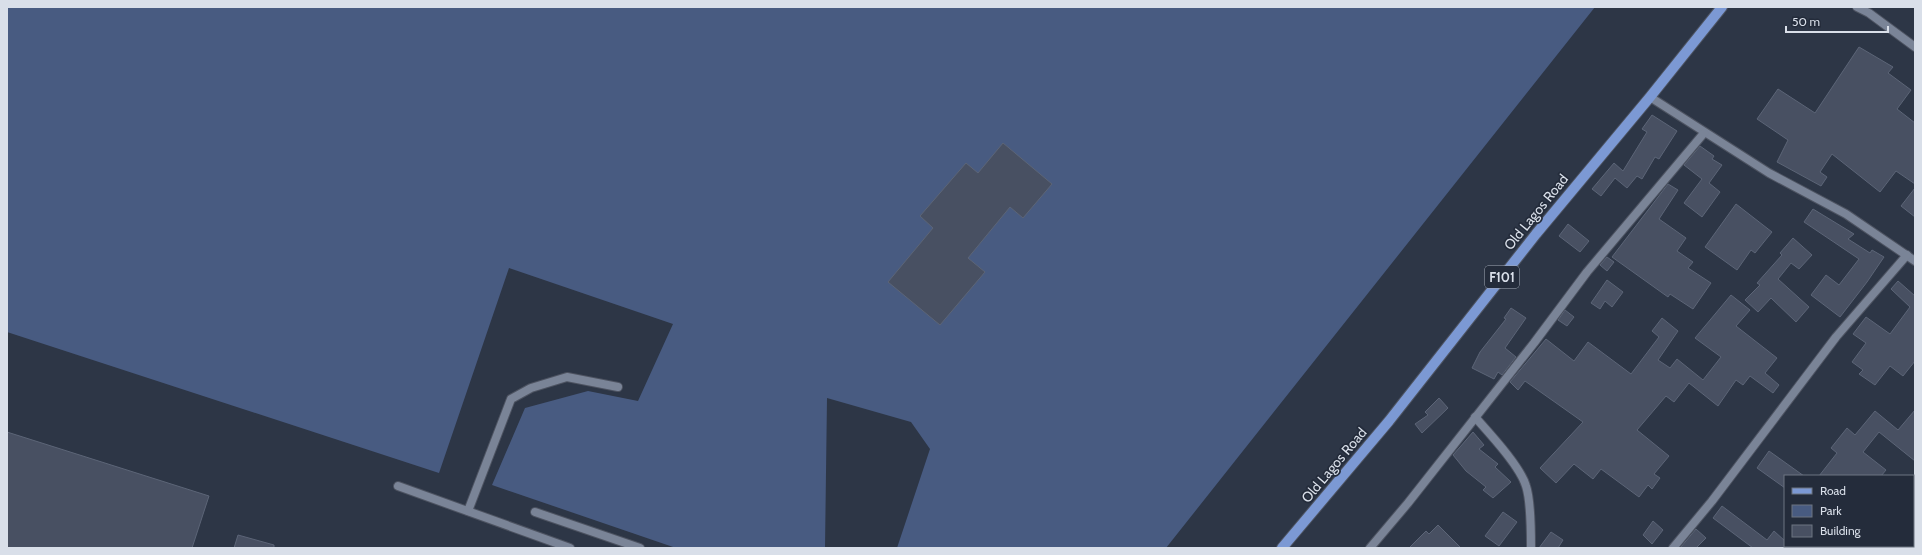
<svg xmlns="http://www.w3.org/2000/svg" width="1922" height="555" font-family="Cabin,sans-serif">
<style>
.green{fill:#485b81}
.building{fill:#485062;stroke:#5c6577}
.lines{fill:none;stroke-linecap:round;stroke-linejoin:round}
.lane-casing{stroke:#4d5361;stroke-width:10}
.street-casing{stroke:#4d5361;stroke-width:10}
.primary-casing{stroke:#4d5361;stroke-width:12}
.lane{stroke:#7a8497;stroke-width:8}
.street{stroke:#7a8497;stroke-width:8}
.primary{stroke:#7c99d4;stroke-width:10}
.labels{text-anchor:middle;stroke-width:3.5;stroke-linejoin:round;paint-order:stroke}
.shield{fill:#242c3b;stroke:#a3a9b5;stroke-width:1}
.shield-label{font-size:13px;font-weight:bold;fill:#d9dfe9}
.street-label{font-size:14px;fill:#d9dfe9;stroke:#242c3b}
</style>
<rect width="100%" height="100%" fill="#2d3646"/>
<!-- green -->
<path class="green" d="M7 7H1595L1166 548H897L930 449 911 422 827 398 825 548H676L492 485 525 408 588 391 638 401 673 324 509 268 439 473 7 332Z"/>
<!-- building -->
<g class="building">
<path d="M1859 47 1893 67 1888 73 1911 90 1897 109 1915 123V184L1896 171 1880 192 1832 154 1820 172 1827 177 1821 186 1777 162 1788 140 1757 119 1778 89 1815 113Z"/>
<path d="M1652 115 1677 131 1659 159 1655 157 1642 179 1637 176 1627 188 1615 178 1601 196 1592 189 1614 163 1623 171 1647 132 1642 129Z"/>
<path d="M1003 143 1052 184 1023 218 1010 207 968 258 985 272 940 325 888 282 933 228 920 216 966 163 978 173Z"/>
<path d="M1700 146 1714 156 1712 159 1722 165 1709 183 1720 192 1702 217 1684 203 1702 179 1684 165Z"/>
<path d="M1668 184 1678 190 1659 219 1686 238 1677 251 1693 262 1688 268 1711 283 1693 309 1670 294 1668 297 1612 257Z"/>
<path d="M1915 188V217L1901 206Z"/>
<path d="M1736 204 1772 232 1755 253 1751 250 1737 270 1705 247Z"/>
<path d="M1813 209 1854 234 1848 239 1870 253 1872 250 1884 257 1867 282 1840 317 1811 295 1826 275 1839 285 1859 259 1804 222Z"/>
<path d="M1568 224 1589 241 1580 252 1559 236Z"/>
<path d="M1793 238 1812 255 1799 269 1791 263 1778 279 1809 307 1796 322 1771 298 1758 312 1745 300 1760 285 1757 283 1782 255 1780 253Z"/>
<path d="M1607 257 1614 262 1607 271 1600 265Z"/>
<path d="M1607 280 1623 292 1612 307 1605 301 1600 309 1591 303Z"/>
<path d="M1898 281 1915 296V361L1903 376 1890 366 1875 385 1859 374 1863 370 1852 362 1866 343 1853 334 1866 317 1890 334 1910 307 1891 289Z"/>
<path d="M1731 295 1750 310 1736 326 1777 358 1765 373 1779 385 1773 393 1750 376 1743 385 1736 380 1718 406 1689 383 1674 402 1666 396 1637 430 1669 456 1654 474 1660 478 1652 489 1648 485 1639 497 1601 469 1593 479 1574 464 1556 483 1540 468 1583 422 1525 381 1518 390 1510 382 1546 339 1574 361 1588 342 1631 374 1659 337 1652 331 1662 318 1678 331 1658 360 1670 368 1677 359 1703 380 1721 357 1695 338Z"/>
<path d="M1511 308 1526 318 1505 348 1516 357 1502 375 1498 372 1494 379 1472 368 1480 352 1506 319 1504 318Z"/>
<path d="M1565 310 1574 317 1567 326 1558 320Z"/>
<path d="M1439 398 1448 408 1422 433 1415 424 1428 415 1425 412Z"/>
<path d="M1915 410V461L1879 432 1863 452 1886 470 1881 476H1819L1837 453 1831 448 1847 428 1855 435 1875 411 1898 430Z"/>
<path d="M7 432 209 496 192 548H7Z"/>
<path d="M1473 432 1484 445 1479 449 1498 464 1495 467 1511 482 1493 498 1483 490 1486 487 1466 471 1453 455Z"/>
<path d="M1769 451 1804 476H1785V488L1757 468Z"/>
<path d="M1722 506 1767 540 1774 531 1785 541V546H1791L1794 548H1753L1713 518Z"/>
<path d="M1503 512 1517 522 1499 546 1485 536Z"/>
<path d="M1653 521 1663 530 1652 544 1643 535Z"/>
<path d="M1438 525 1461 548H1409L1426 531 1429 534Z"/>
<path d="M1696 529 1706 538 1696 548H1680Z"/>
<path d="M1551 532 1563 540 1558 548H1539Z"/>
<path d="M238 535 274 545V548H234Z"/>
</g>
<g class="lines">
<defs>
<g id="lane">
<path d="M398 486 570 548"/>
<path d="M468 511 511 399 531 388 567 377 618 387"/>
<path d="M535 512 640 548"/>
</g>
<g id="street">
<path d="M1857 7 1869 13 1915 47"/>
<path d="M1650 97 1769 173 1846 214 1915 261"/>
<path d="M1475 417C1490 434 1520 466 1526 486 1531 501 1531 533 1531 548"/>
<path d="M1370 548 1408 503 1534 343 1587 272 1704 133"/>
<path d="M1673 548 1712 501 1836 337 1907 255"/>
</g>
<path id="primary" d="M1282 548 1389 421 1536 234 1650 97 1722 7"/>
</defs>
<!-- lane casing -->
<use href="#lane" class="lane-casing"/>
<!-- street casing -->
<use href="#street" class="street-casing"/>
<!-- primary casing -->
<use href="#primary" class="primary-casing"/>
<!-- lane -->
<use href="#lane" class="lane"/>
<!-- street -->
<use href="#street" class="street"/>
<!-- primary -->
<use href="#primary" class="primary"/>
</g>
<g class="labels">
<!-- shield labels -->
<rect class="shield" x="1485" y="266" width="34" height="22" rx="3"/>
<g class="shield-label">
<text x="1502" y="282">F101</text>
</g>
<!-- street labels -->
<g class="street-label">
<text transform="translate(1536 212) rotate(-51)" y="5">Old Lagos Road</text>
<text transform="translate(1334 465) rotate(-50)" y="5">Old Lagos Road</text>
</g>
</g>
<!-- border -->
<rect width="1922" height="555" fill="none" stroke="#d9dfe9" stroke-width="16"/>
<!-- legend -->
<rect x="1784" y="475" width="130" height="72" fill="#242c3b" stroke="#6c7481"/>
<rect x="1792" y="488" width="20" height="6" fill="#7c99d4" stroke="#6c7481"/>
<text x="1820" y="495" font-size="12" fill="#d9dfe9">Road</text>
<rect x="1792" y="505" width="20" height="12" fill="#485b81" stroke="#6c7481"/>
<text x="1820" y="515" font-size="12" fill="#d9dfe9">Park</text>
<rect x="1792" y="525" width="20" height="12" fill="#485062" stroke="#6c7481"/>
<text x="1820" y="535" font-size="12" fill="#d9dfe9">Building</text>
<!-- scale -->
<path d="M1786 26v6h102v-6" fill="none" stroke="#d9dfe9" stroke-width="2"/>
<text x="1792" y="26" font-size="12" fill="#d9dfe9" stroke="#242c3b" stroke-width="3" paint-order="stroke">50 m</text>
</svg>
